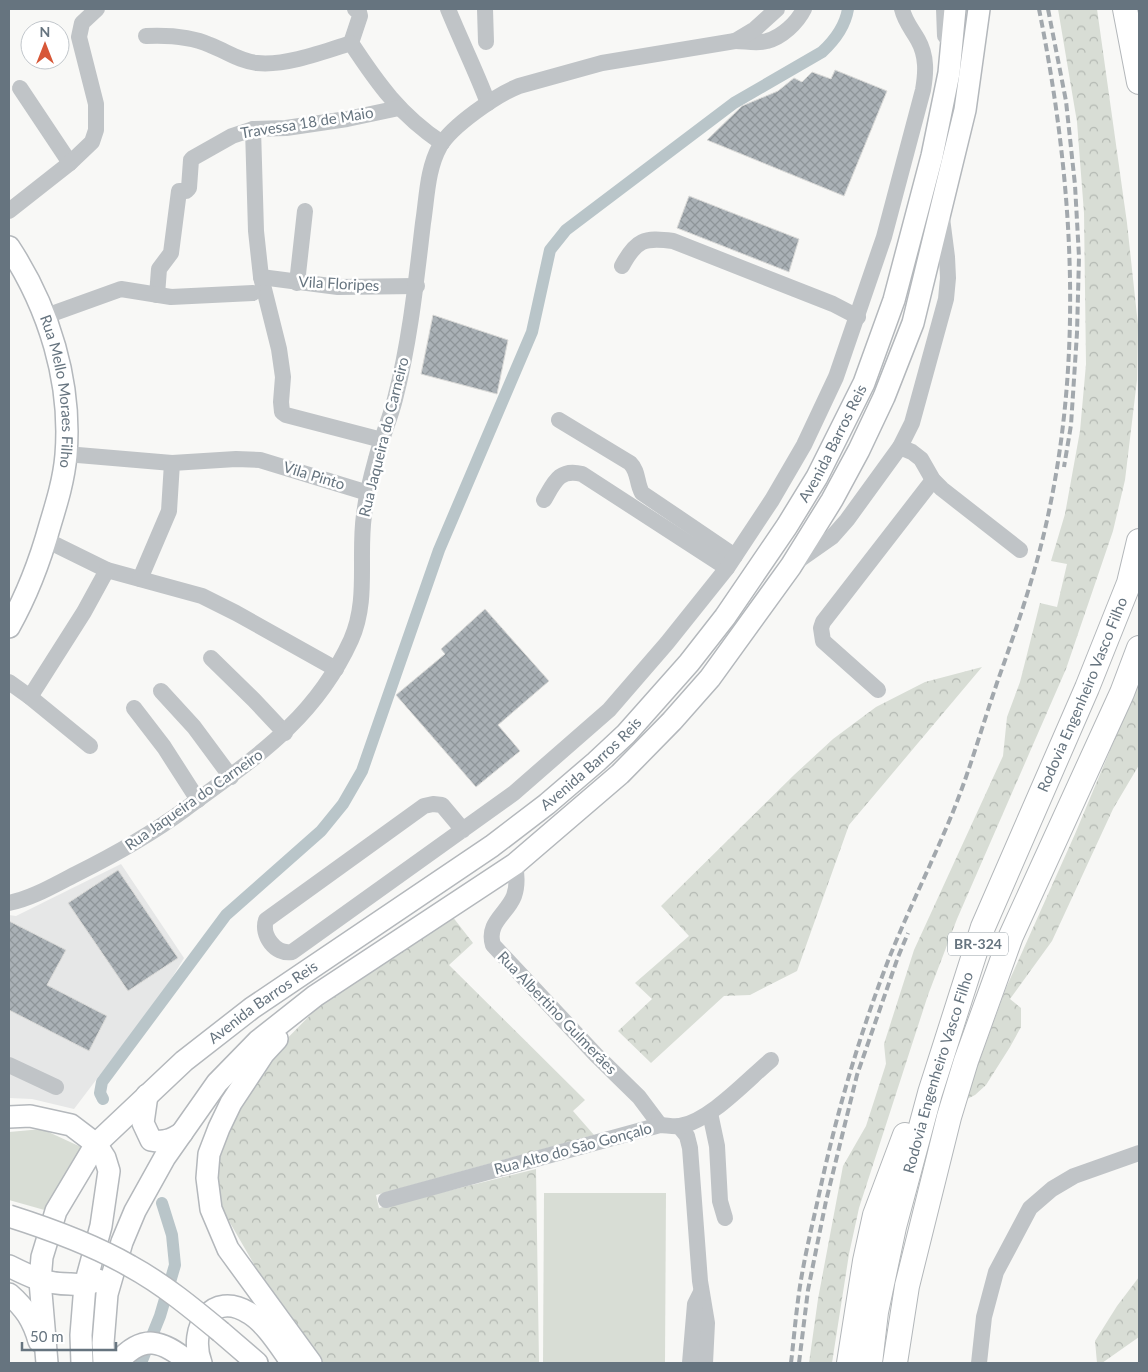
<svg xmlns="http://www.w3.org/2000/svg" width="1148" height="1372" font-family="Lato,sans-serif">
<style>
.built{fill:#e6e7e7}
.green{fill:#d8ddd5}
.forest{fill:url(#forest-crowns)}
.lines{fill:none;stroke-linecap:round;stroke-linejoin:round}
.canal{stroke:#b9c5c9;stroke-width:12}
.building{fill:url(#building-cross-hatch);stroke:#dadad8}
.major-casing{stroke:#b4b8bc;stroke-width:24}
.highway-casing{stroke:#b3b7ba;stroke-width:26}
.minor{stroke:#c0c4c7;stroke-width:16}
.major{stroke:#fff;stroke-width:21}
.highway{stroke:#fff;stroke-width:24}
.rail{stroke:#a2a8ad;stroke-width:4;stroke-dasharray:8 4;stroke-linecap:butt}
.major-bridge-casing{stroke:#b4b8bc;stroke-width:24;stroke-linecap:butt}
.major-bridge{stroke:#fff;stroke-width:21}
.labels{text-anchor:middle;stroke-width:5;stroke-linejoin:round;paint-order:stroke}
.shield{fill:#fff;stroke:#949ea5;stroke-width:1}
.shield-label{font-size:14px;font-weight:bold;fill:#66747f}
.street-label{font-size:15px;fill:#66747f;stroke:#fff}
</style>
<defs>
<pattern id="forest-crowns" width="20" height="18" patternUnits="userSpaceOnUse" patternTransform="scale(1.25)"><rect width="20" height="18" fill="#d8ddd5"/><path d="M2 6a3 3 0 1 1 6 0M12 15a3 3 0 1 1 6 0" fill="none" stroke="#b3b8b2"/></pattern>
<pattern id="building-cross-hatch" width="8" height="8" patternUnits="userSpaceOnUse" patternTransform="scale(1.25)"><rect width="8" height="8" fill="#aab1b6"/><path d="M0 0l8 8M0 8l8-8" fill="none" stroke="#8e9599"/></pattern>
</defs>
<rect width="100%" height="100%" fill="#f8f8f6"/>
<!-- built -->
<path class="built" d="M121 864 184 958 165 989 74 1109 32 1099 9 1098V915L16 916Z"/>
<!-- green -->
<g class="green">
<path d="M42 1129 81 1147 48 1211 9 1200V1132Z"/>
<path d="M544 1193H666L665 1363H543Z"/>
</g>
<!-- forest -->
<g class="forest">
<path d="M1058 9H1097L1127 223 1138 325 1137 380 1125 480 1113 531 1066 669 957 919 928 995 859 1208 849 1254 832 1363H809L818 1299 843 1166 866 1126 886 1064 884 1044 914 950 1003 756 1007 717 1020 682 1040 603 1057 607 1067 564 1051 561 1065 514 1080 431 1086 364 1084 213 1077 122Z"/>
<path d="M982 667 849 825 797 971 750 995 724 996 651 1063 618 1031 652 999 635 983 689 936 661 906 794 775 833 739 876 707 925 682Z"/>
<path d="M1139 681V765L1113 809 1052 941 1010 999 1021 1008V1027L1010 1047 986 1085 975 1095 965 1100 1006 988 1075 834Z"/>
<path d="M452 916 473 943 449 965 585 1100 573 1111 594 1135 376 1195 379 1208 536 1169 539 1363H319L255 1266 218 1202 216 1156 228 1127 269 1057 323 1002Z"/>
<path d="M1139 1277V1337L1102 1363H1097L1095 1341 1117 1306Z"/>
</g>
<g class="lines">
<!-- canal -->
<g class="canal">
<path d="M103 1099 100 1093 102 1082 226 915 321 831 343 804 362 771 439 550 532 332 550 250 566 230 734 103 822 52C835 40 845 27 848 9"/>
<path d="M141 1363 160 1316 175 1265 172 1235 162 1203"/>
</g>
</g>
<!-- building -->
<g class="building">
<path d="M835 70 887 91 844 196 707 140 742 106 778 91 794 78 802 82 812 72 831 79Z"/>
<path d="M689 196 799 239 789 272 677 228Z"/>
<path d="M433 315 508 340 497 394 421 374Z"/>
<path d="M485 609 549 681 498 725 520 751 476 787 396 695 445 654 441 649Z"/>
<path d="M118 870 178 958 128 991 68 903Z"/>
<path d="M9 921 66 950 47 985 107 1016 89 1051 9 1010Z"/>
</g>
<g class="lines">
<defs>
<g id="major">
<path id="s1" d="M9 247C49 308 72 382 66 455 64 479 57 502 50 525 40 561 27 595 9 627"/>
<path d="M277 1039 264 1053 231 1103 219 1128 209 1154 207 1178 211 1209 228 1249 311 1363"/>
<path d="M147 1095 143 1123 151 1140C164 1143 171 1140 182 1133"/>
<path d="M9 1117 30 1116 71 1125 96 1144 105 1158 109 1171 101 1226 85 1285 81 1335 82 1363"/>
<path d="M9 1266C31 1277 45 1284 70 1284 80 1285 89 1285 98 1280"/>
<path d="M9 1294C25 1308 33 1320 39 1341"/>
<path d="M221 1332 257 1363"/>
<path id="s2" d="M47 1363 40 1281 42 1257 56 1211 96 1144 184 1061 252 1008 492 846 547 804 596 762 626 734 689 663 725 617 787 526 817 477 864 383 894 300 932 156 949 73 955 9"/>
<path d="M104 1363 103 1343 107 1294 122 1242 135 1211 165 1157 217 1083 258 1041 315 996 515 864 620 774 672 721 710 678 791 566 832 500 859 450 884 397 913 323 965 110 979 9"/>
<path d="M117 1363C143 1333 162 1340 190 1363"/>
<path d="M201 1363C188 1328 212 1290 249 1313 266 1323 281 1348 292 1363"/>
</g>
<g id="highway">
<path d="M1125 9 1139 82"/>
<path d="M849 1363 865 1261 875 1215 905 1135"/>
<path id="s3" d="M870 1363 876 1312 894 1227 930 1093 983 927 1087 688 1129 583 1139 541"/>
<path d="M895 1363 907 1286 949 1117 966 1061 1011 936 1122 693 1139 648"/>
</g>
</defs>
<!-- major casing -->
<use href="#major" class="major-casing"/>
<!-- highway casing -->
<use href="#highway" class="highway-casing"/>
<!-- minor -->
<g class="minor">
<path d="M355 9 359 12 360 16 351 43C378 84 400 115 442 143"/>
<path d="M448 9C461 41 476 71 488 103"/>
<path d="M485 9 486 42"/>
<path d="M944 9 945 36"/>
<path d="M146 36C168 35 190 36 210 45 226 51 239 61 257 63 286 66 323 52 351 43"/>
<path d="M735 41C745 41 758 44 767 41 782 37 797 23 804 9"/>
<path d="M20 88 70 163"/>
<path d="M253 129 256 231 261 277 279 349 283 377 281 402 282 412 286 415 382 440"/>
<path d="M9 211 70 163 92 142 96 130V104L79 37 82 23 97 9"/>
<path d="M622 266C636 240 644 237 673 241L833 304 858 317"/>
<path d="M261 277 338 287 417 286"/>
<path d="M297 283 305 211"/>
<path d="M157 295 159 269 171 253 179 191H186L189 188 191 160 193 158 232 136 253 129 286 128 347 119 399 108"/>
<path d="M46 316 121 289 171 297 253 293"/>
<path d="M559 420 630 463C639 472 636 482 642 493L735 556"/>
<path d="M900 447 912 452 921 459 933 480 942 489 1020 550"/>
<path d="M66 454 172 463 236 459 260 460 368 493"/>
<path d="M544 500C554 483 559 468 582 474L727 568"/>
<path d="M46 540 107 570 202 596 236 613 336 669"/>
<path d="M795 563 832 537 847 520 900 447 912 423 946 299 948 278 947 257 942 218"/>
<path d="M140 579 169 511 172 463"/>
<path d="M211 658 254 700 285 733"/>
<path d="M9 682 30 697 90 746"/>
<path d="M878 690 823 641 821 628 823 622 933 480"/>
<path d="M161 691 194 727 231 777"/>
<path d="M30 697 84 612 107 570"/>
<path d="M134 708 164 747 198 800"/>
<path d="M463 830 442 805 433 804 424 806 266 920C261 935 275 955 292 952L514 793 609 710 667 643 727 568 772 500 804 445 836 377 884 237 923 90C926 73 927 56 918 40 912 29 905 22 902 9"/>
<path d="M515 864C517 875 518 885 514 896 507 914 486 923 493 945L596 1055 639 1097 660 1125"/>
<path d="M9 903C33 898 54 885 76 874 114 855 150 835 184 810 253 759 314 721 351 640 369 600 358 557 364 515 366 497 371 477 376 459 381 439 390 419 395 399 410 341 416 282 423 223 427 198 427 169 440 146 452 126 496 95 519 86L602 63 735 41 755 29 777 9"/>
<path d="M9 1065 56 1087"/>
<path d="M710 1113 717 1146 720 1201 725 1218"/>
<path d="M679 1126 687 1136 690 1148 700 1281 707 1323 705 1363"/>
<path d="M386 1200 660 1125C666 1125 673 1127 680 1126 710 1121 747 1080 771 1060"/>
<path d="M690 1363 695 1304 701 1292"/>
<path d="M979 1363 984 1317 996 1272 1030 1208 1052 1189 1074 1176 1139 1153"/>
</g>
<!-- major -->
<use href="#major" class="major"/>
<!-- highway -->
<use href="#highway" class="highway"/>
<!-- rail -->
<g class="rail">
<path d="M1048 9 1066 101 1075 185 1079 257 1077 333 1071 425 1064 467"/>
<path d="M791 1363C794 1338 796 1312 800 1286 805 1254 813 1222 820 1190 837 1112 859 1036 888 961 907 913 930 867 950 819 969 774 982 726 998 680 1018 624 1037 569 1049 511 1084 345 1072 174 1039 9"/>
<path d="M799 1363 808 1290 826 1201 857 1075 898 957 908 933"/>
</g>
<defs>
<path id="major-bridge" d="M9 1216C50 1229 92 1244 130 1266 163 1284 192 1308 221 1332"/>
</defs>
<!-- major-bridge casing -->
<use href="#major-bridge" class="major-bridge-casing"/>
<!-- major-bridge -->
<use href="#major-bridge" class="major-bridge"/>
</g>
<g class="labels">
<!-- shield labels -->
<rect class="shield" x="948" y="932.5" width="60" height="23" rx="4"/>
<g class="shield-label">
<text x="978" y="949">BR-324</text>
</g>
<!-- street labels -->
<g class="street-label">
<text transform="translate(307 123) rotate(-9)" y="5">Travessa 18 de Maio</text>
<text transform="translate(339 284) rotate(3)" y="5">Vila Floripes</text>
<text dy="5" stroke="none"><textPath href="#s1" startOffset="155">Rua Mello Moraes Filho</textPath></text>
<text transform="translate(384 437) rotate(-76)" y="5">Rua Jaqueira do Carneiro</text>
<text dy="5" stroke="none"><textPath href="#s2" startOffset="1262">Avenida Barros Reis</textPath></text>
<text transform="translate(314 476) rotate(17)" y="5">Vila Pinto</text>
<text dy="5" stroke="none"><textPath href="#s3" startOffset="704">Rodovia Engenheiro Vasco Filho</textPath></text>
<text dy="5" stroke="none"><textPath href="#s2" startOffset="858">Avenida Barros Reis</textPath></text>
<text transform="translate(194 800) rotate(-35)" y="5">Rua Jaqueira do Carneiro</text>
<text dy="5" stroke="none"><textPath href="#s2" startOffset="452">Avenida Barros Reis</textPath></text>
<text transform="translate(557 1013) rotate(46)" y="5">Rua Albertino Gulmerães</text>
<text dy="5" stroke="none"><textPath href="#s3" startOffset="299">Rodovia Engenheiro Vasco Filho</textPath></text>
<text transform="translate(573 1149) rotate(-15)" y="5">Rua Alto do São Gonçalo</text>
</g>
</g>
<!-- border -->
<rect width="1148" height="1372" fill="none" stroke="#66747f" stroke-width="20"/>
<!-- north arrow -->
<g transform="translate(45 45)"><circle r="24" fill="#ffffff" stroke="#c2c7cc"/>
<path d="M0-4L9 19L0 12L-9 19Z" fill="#d75737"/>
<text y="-8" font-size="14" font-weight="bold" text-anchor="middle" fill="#66747f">N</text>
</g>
<!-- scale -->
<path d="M22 1342v8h94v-8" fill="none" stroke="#66747f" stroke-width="2.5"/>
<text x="30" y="1342" font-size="15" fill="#66747f" stroke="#ffffff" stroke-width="4" paint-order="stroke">50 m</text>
</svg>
